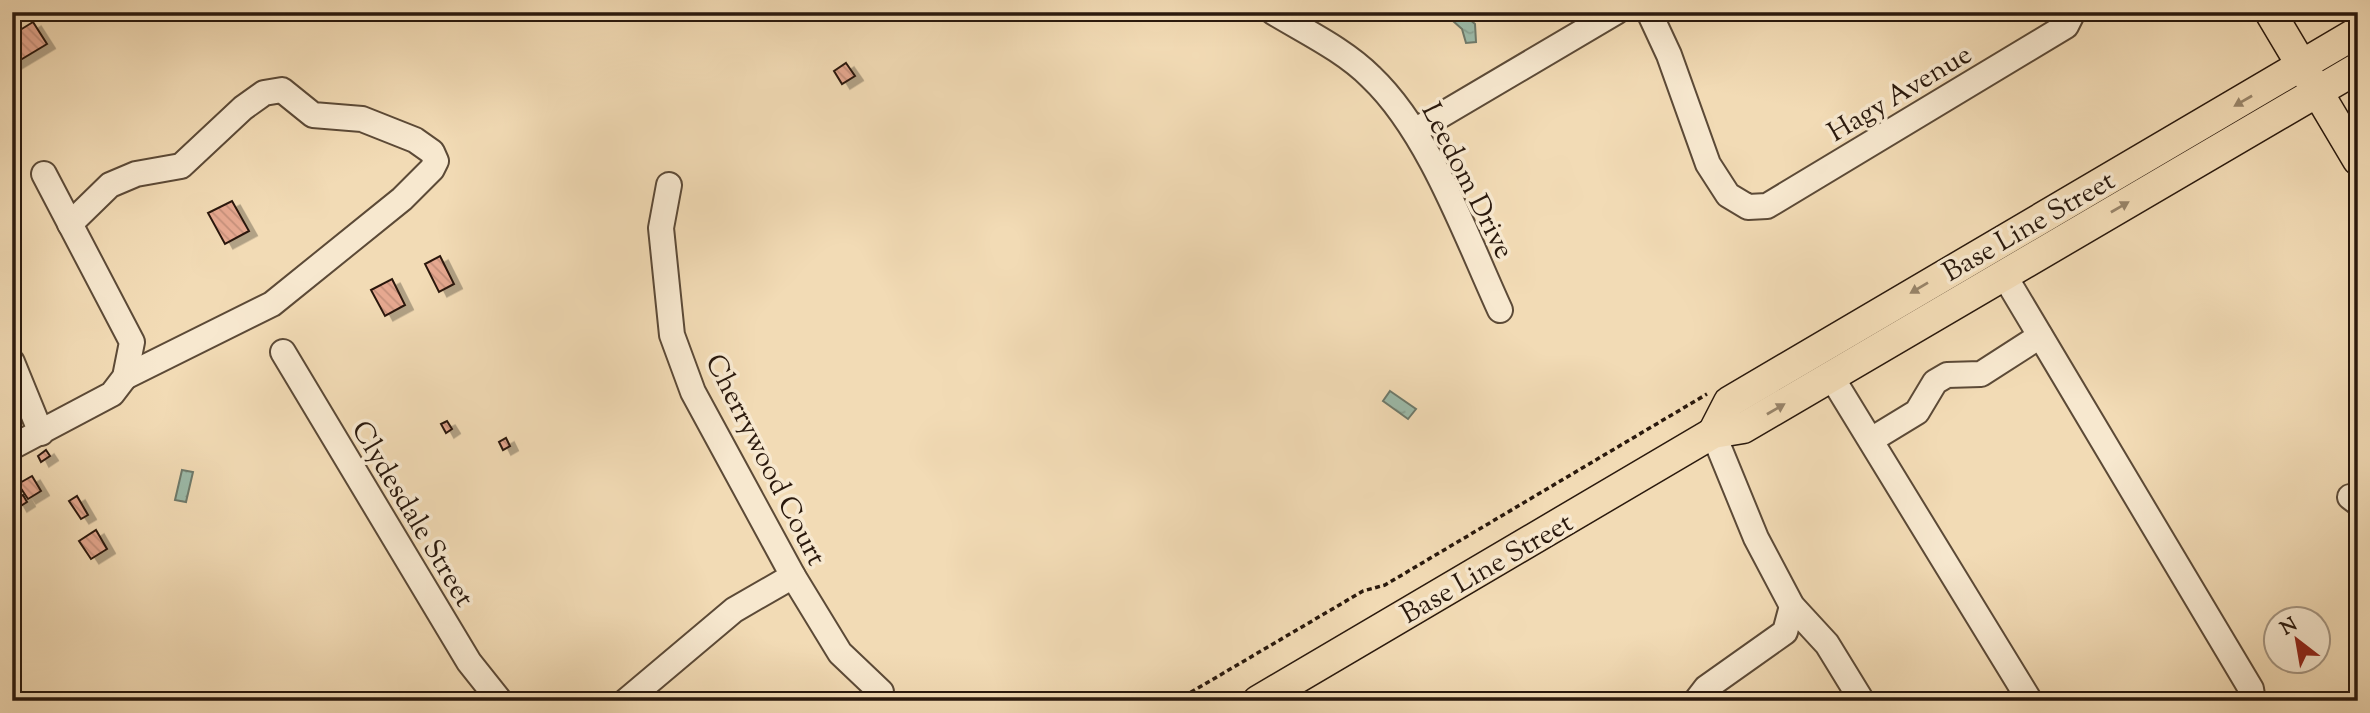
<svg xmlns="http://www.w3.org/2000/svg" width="2370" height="713" font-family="'Sorts Mill Goudy',serif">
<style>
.water{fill:url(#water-ripples);stroke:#6e7a6b;stroke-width:2}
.building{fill:url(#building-back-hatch);stroke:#2a190d;stroke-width:2;filter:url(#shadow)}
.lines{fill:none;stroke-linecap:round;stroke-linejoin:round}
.minor-casing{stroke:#5c4a37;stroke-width:28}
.major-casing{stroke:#2a190d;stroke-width:33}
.path{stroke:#2a190d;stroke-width:3.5;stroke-dasharray:5 3.5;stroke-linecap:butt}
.minor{stroke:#f7e8cf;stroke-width:24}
.major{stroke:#f2dbb5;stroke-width:30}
.oneway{fill:#988469}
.labels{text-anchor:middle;stroke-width:7;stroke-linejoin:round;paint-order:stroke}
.street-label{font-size:28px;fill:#2a190d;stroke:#f7e8cf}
</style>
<defs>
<pattern id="water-ripples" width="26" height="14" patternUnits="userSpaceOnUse" patternTransform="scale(1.75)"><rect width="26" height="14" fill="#9cbbaa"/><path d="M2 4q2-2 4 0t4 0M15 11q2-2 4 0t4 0" fill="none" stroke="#87a091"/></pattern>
<pattern id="building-back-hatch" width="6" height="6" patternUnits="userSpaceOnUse" patternTransform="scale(1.75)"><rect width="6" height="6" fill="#e6a890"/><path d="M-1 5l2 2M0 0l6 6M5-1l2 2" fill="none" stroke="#c5907b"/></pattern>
<filter id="shadow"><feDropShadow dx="8" dy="4.5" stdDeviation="0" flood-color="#0004"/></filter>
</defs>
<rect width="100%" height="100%" fill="#f2dbb5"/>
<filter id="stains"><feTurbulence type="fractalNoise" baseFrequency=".00286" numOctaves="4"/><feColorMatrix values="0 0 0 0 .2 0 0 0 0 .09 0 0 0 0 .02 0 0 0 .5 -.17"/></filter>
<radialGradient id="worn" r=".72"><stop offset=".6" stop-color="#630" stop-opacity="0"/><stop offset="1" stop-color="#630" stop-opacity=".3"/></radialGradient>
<!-- water -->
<g class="water">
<path d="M1462 13 1475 24 1476 42 1466 43 1462 29 1453 21Z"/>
<path d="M1390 391 1416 409 1408 419 1383 401Z"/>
<path d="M182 470 193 472 186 502 175 500Z"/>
</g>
<!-- building -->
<g class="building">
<path d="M33 22 47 44 12 65V35Z"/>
<path d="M846 63 855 76 842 84 834 71Z"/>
<path d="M232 201 249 231 225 244 208 213Z"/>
<path d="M440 256 454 284 439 292 425 264Z"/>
<path d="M392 279 405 305 385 316 371 290Z"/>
<path d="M447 421 452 429 446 433 441 424Z"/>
<path d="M506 438 510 446 503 450 499 442Z"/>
<path d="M46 450 50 456 41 462 38 456Z"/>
<path d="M32 476 41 491 28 499 18 484Z"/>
<path d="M23 495 27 502 19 507 15 500Z"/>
<path d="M77 496 88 515 81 519 69 501Z"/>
<path d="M96 530 107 549 91 559 79 541Z"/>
</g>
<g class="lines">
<defs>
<g id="minor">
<path d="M1273 12C1306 32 1344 50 1371 77 1429 132 1466 236 1500 310"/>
<path d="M1649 12 1669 55 1708 164 1728 195 1748 207 1767 206 2066 26 2073 12"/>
<path d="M1416 130 1616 12"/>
<path d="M669 185 661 228 672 335 693 392 793 576 840 653 881 692"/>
<path d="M70 224 110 185 136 174 181 166 243 108 264 93 282 90 313 115 362 119 415 140 432 152 436 161 432 169 402 199 272 304 125 377"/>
<path d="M2004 275 2251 689 2253 701"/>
<path d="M283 352 469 662 500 701"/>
<path d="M12 362 41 433"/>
<path d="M1831 376 2030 701"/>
<path d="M1713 433 1756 538 1792 606 1827 644 1862 701"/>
<path d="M1871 440 1917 412 1935 382 1947 375 1981 374 2040 336"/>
<path d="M12 447 112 394 125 377 132 342 44 174"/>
<path d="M2350 497 2358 503"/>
<path d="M626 701 734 610 793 576"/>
<path d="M1696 701 1706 688 1785 632 1792 606"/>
</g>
<g id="major">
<path d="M2270 12 2358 160"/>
<path d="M1713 433 1729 402 2358 32"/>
<path d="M1258 701 1713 433 1743 428 2358 68"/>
</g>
</defs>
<!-- minor casing -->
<use href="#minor" class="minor-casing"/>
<!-- major casing -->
<use href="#major" class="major-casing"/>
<!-- path -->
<path class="path" d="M1176 701 1363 591 1385 585 1707 394"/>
<!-- minor -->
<use href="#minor" class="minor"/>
<!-- major -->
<use href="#major" class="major"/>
</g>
<!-- one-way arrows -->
<defs><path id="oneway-solid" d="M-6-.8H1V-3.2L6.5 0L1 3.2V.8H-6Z" transform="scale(1.75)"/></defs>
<g class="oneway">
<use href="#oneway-solid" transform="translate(2243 101) rotate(150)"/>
<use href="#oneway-solid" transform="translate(2120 207) rotate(-30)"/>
<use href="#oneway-solid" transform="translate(1919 288) rotate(149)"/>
<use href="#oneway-solid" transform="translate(1776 409) rotate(-30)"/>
</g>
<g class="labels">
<!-- street labels -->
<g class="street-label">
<text transform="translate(1899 92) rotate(-31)" y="10">Hagy Avenue</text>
<text transform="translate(1469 180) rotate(63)" y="10">Leedom Drive</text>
<text transform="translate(2028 225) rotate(-30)" y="10">Base Line Street</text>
<text transform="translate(767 459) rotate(63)" y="10">Cherrywood Court</text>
<text transform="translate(414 513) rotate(59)" y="10">Clydesdale Street</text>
<text transform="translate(1486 567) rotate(-30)" y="10">Base Line Street</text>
</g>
</g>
<!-- margin -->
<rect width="2370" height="713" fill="none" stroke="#f2dbb5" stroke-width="42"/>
<rect x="14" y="14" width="2342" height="685" fill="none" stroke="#2a190d" stroke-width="3.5"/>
<rect x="21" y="21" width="2328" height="671" fill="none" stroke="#2a190d" stroke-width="2"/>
<!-- north arrow -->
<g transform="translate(2297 640) rotate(329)"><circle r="33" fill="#f7e8cf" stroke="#a59581" stroke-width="2"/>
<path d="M0-5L12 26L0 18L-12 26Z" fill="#8f2418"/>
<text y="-10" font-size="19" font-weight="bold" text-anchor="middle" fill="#2a190d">N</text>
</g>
<rect width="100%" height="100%" filter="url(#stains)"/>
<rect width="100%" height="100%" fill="url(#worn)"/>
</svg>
